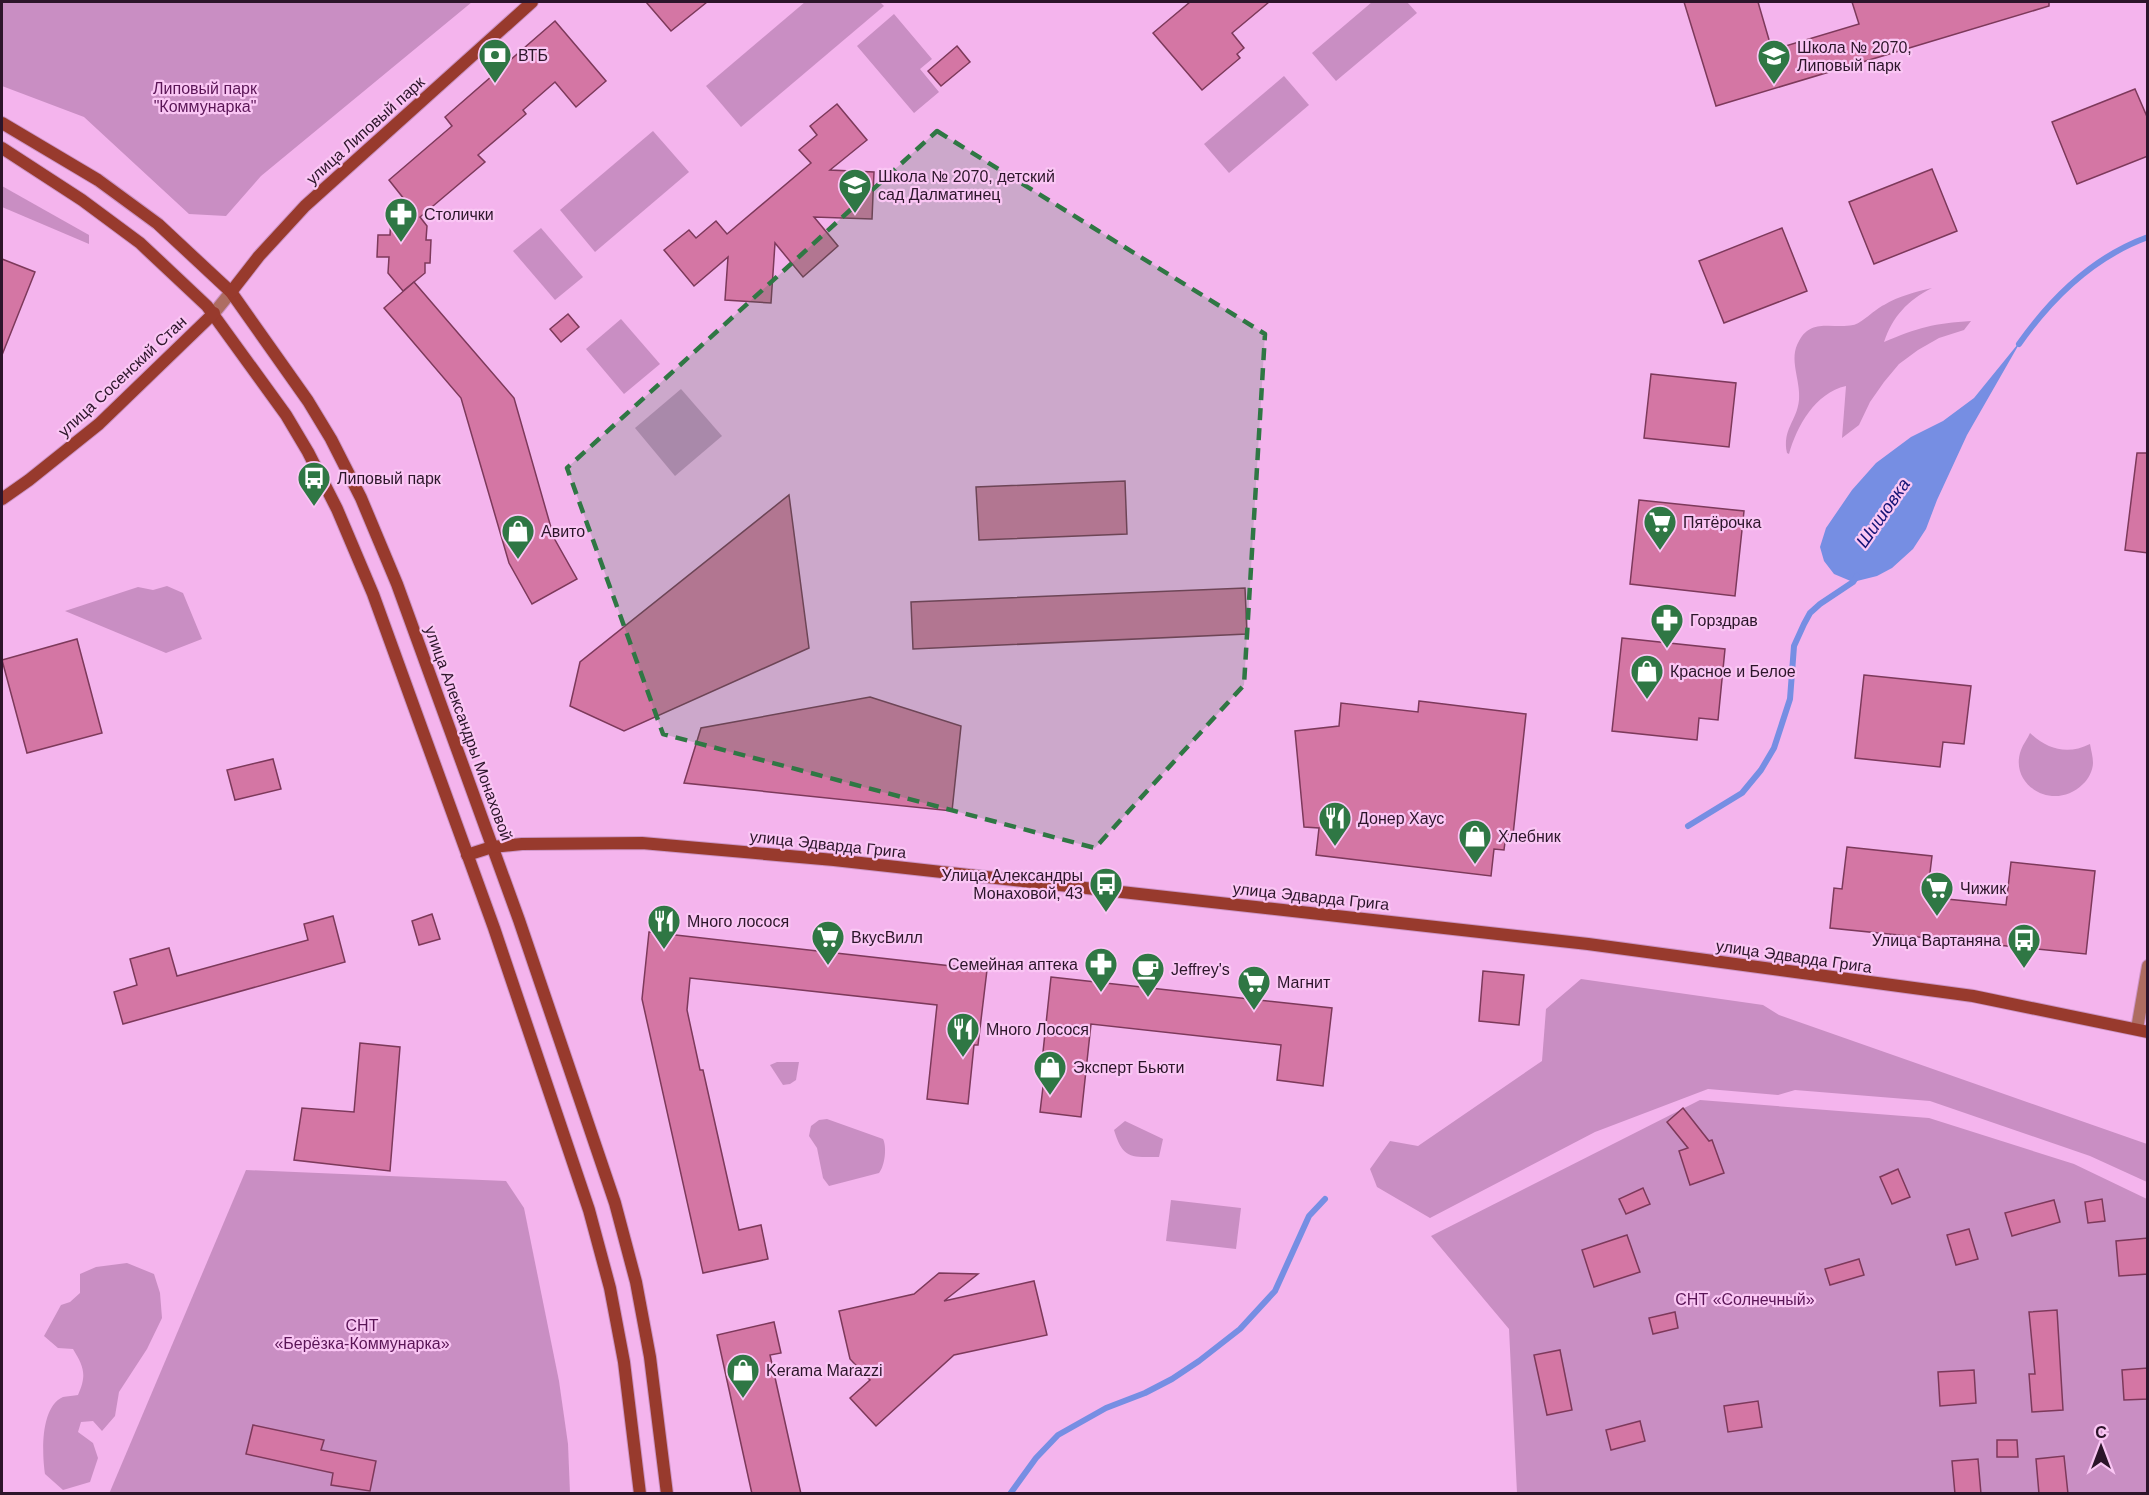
<svg xmlns="http://www.w3.org/2000/svg" width="2149" height="1495" font-family="Helvetica,sans-serif">
<style>
.green{fill:#c98ec3}
.water{fill:#768ee3}
.lines{fill:none;stroke-linecap:round;stroke-linejoin:round}
.stream{stroke:#768ee3;stroke-width:6}
.building{fill:#d476a4;stroke:#7d395b;stroke-width:1.5}
.street-casing{stroke:#cc94c6;stroke-width:14}
.secondary-casing{stroke:#cc94c6;stroke-width:14}
.street{stroke:#ae6d62;stroke-width:12}
.secondary{stroke:#983a2d;stroke-width:12}
.marked{fill:#2f7744;fill-opacity:0.2;stroke:#2f7744;stroke-width:4.5;stroke-dasharray:12 8;stroke-linejoin:round}
.labels{text-anchor:middle;stroke-width:4.5;stroke-linejoin:round;paint-order:stroke}
.poi-label{font-size:16px;fill:#2c152a;stroke:#fac6f4;text-anchor:start}
.park-label{font-size:16px;fill:#5a1556;stroke:#fac6f4}
.street-label{font-size:16px;fill:#2c152a;stroke:#fac6f4}
.water-label{font-size:18px;font-style:italic;fill:#131275;stroke:#fac6f4}
</style>
<rect width="100%" height="100%" fill="#f4b4ed"/>
<!-- green -->
<g class="green">
<path d="M2 2H472L261 176 226 216 189 214 84 117 2 86Z"/>
<path d="M805 2H880L884 6 741 127 706 86Z"/>
<path d="M1372 2H1407L1417 13 1336 81 1312 53Z"/>
<path d="M894 14 932 59 920 69 939 92 914 113 857 46Z"/>
<path d="M1284 76 1309 105 1229 173 1204 144Z"/>
<path d="M653 131 689 172 595 252 560 210Z"/>
<path d="M2 186 89 235V244L2 207Z"/>
<path d="M541 228 583 277 555 300 513 251Z"/>
<path d="M1932 288C1908 300 1892 317 1884 342 1917 328 1935 323 1971 321L1964 330 1939 338 1918 350 1899 364 1884 382 1870 402 1859 425 1842 438 1846 386C1815 393 1797 426 1789 454L1787 453C1782 429 1797 421 1799 400 1801 380 1788 359 1799 341 1811 318 1833 329 1853 325 1861 324 1875 309 1884 305 1899 296 1915 292 1932 288Z"/>
<path d="M621 319 660 364 624 394 586 349Z"/>
<path d="M681 389 722 436 675 476 635 428Z"/>
<path d="M167 586 183 593 202 639 166 653 65 611 138 587 153 590Z"/>
<path d="M2030 733C2048 750 2068 755 2090 744 2091 750 2093 757 2093 763 2093 770 2088 780 2083 784 2054 813 2008 785 2021 750 2023 744 2028 738 2030 733Z"/>
<path d="M1581 979 1763 1005 1779 1015 2147 1144V1182L2090 1156 1930 1101 1795 1090 1778 1095 1708 1089 1595 1132 1430 1218 1377 1187 1370 1169 1390 1141 1418 1146 1542 1061 1546 1009Z"/>
<path d="M777 1062H799L796 1080 790 1084 783 1085 770 1065Z"/>
<path d="M1700 1100 1929 1118 2074 1164 2147 1199V1493H1517L1509 1329 1431 1236Z"/>
<path d="M827 1119 883 1139C887 1147 885 1166 879 1173L829 1186 823 1178 817 1148 809 1136 811 1126 819 1120Z"/>
<path d="M1125 1121 1163 1139 1159 1157C1130 1157 1123 1159 1114 1130Z"/>
<path d="M246 1170 506 1181 524 1208 559 1381 568 1444 570 1493 109 1494Z"/>
<path d="M1171 1200 1241 1208 1236 1249 1166 1241Z"/>
<path d="M127 1263 154 1274 160 1293 162 1318 147 1349 119 1392 115 1416 102 1431 93 1421 81 1422 78 1432 93 1443 98 1458 90 1482 63 1490 45 1474C42 1454 40 1407 63 1397 67 1396 74 1396 78 1395 87 1375 84 1367 73 1349L58 1348 44 1336 61 1305 70 1302 80 1293V1274L96 1267Z"/>
</g>
<!-- water -->
<path class="water" d="M2022 339 1967 435 1937 500 1926 529 1913 549 1892 568 1877 576 1853 582 1834 574 1824 561 1820 547 1826 528 1852 490 1876 463 1911 437 1943 421 1974 398Z"/>
<g class="lines">
<!-- stream -->
<g class="stream">
<path d="M2019 344C2052 297 2093 257 2148 237"/>
<path d="M1688 826 1742 793 1761 770 1774 748 1790 699 1794 646 1804 624 1810 613 1820 604 1853 582 1857 576"/>
<path d="M1010 1494 1036 1458 1058 1435 1106 1408 1145 1393 1172 1379 1199 1361 1240 1329 1275 1291 1309 1216 1325 1199"/>
</g>
</g>
<!-- building -->
<g class="building">
<path d="M646 2H707L671 31Z"/>
<path d="M1190 2H1269L1232 33 1244 48 1237 54 1240 58 1202 90 1153 33Z"/>
<path d="M1684 2H1758L1772 50 1859 24 1852 2H2049V6L1716 106Z"/>
<path d="M555 21 606 81 576 107 555 82 523 110 526 114 478 155 485 162 420 217 427 226 426 240H431L430 263H425V273L403 291 388 273 389 257H377L378 235H390L391 218 408 204 389 180 452 126 445 117Z"/>
<path d="M957 46 970 62 941 86 928 71Z"/>
<path d="M2135 89 2148 119V156L2077 184 2052 122Z"/>
<path d="M837 104 867 140 830 170 874 172 872 219 814 217 838 246 803 277 775 243 771 303 725 300 728 257 694 286 664 250 689 230 696 238 716 221 727 234 811 163 799 150 817 135 810 126Z"/>
<path d="M1932 169 1957 231 1874 264 1849 202Z"/>
<path d="M1782 228 1807 291 1724 323 1699 261Z"/>
<path d="M2 259 35 272 2 355Z"/>
<path d="M414 282 514 398 554 538 577 579 532 604 509 563 461 398 384 308Z"/>
<path d="M568 314 579 327 561 342 550 329Z"/>
<path d="M1651 374 1736 383 1729 447 1644 438Z"/>
<path d="M2137 453H2148V553L2125 550Z"/>
<path d="M1125 481 1127 534 979 540 976 487Z"/>
<path d="M789 495 809 648 624 731 570 706 580 662Z"/>
<path d="M1639 500 1744 511 1735 596 1630 584Z"/>
<path d="M1245 588 1247 634 913 649 911 602Z"/>
<path d="M1622 638 1725 649 1718 720 1699 718 1697 740 1612 731Z"/>
<path d="M77 639 102 733 27 753 2 660Z"/>
<path d="M1864 675 1971 686 1964 744 1943 742 1940 767 1855 758Z"/>
<path d="M870 697 961 726 952 811 684 783 701 728Z"/>
<path d="M1419 701 1526 714 1513 835 1506 834 1504 850 1494 849 1491 876 1316 855 1319 828 1304 827 1295 731 1339 726 1341 703 1418 712Z"/>
<path d="M273 759 281 789 235 800 227 770Z"/>
<path d="M1847 847 1932 856 1927 897 2006 905 2011 862 2095 871 2086 954 1830 928 1834 888 1842 889Z"/>
<path d="M432 914 440 939 419 945 412 921Z"/>
<path d="M333 916 345 962 123 1024 114 992 137 985 130 959 169 948 177 976 308 940 304 924Z"/>
<path d="M649 932 987 970 978 1045H974L968 1104 927 1099 937 1005 690 978 687 1010 700 1070H703L739 1230 761 1225 768 1259 703 1273 642 999Z"/>
<path d="M1483 971 1524 975 1519 1025 1479 1021Z"/>
<path d="M1051 977 1332 1008 1323 1086 1277 1080 1281 1045 1091 1024 1081 1117 1040 1112 1047 1053 1043 1052Z"/>
<path d="M360 1043 400 1047 390 1171 294 1160 302 1108 354 1112Z"/>
<path d="M1683 1108 1709 1141 1712 1140 1724 1173 1690 1185 1679 1151 1688 1148 1667 1122Z"/>
<path d="M1898 1169 1910 1197 1892 1204 1880 1177Z"/>
<path d="M1643 1188 1650 1204 1626 1214 1619 1199Z"/>
<path d="M2102 1199 2105 1221 2088 1223 2085 1202Z"/>
<path d="M2054 1200 2060 1222 2012 1236 2005 1213Z"/>
<path d="M1969 1229 1978 1259 1956 1265 1947 1235Z"/>
<path d="M1627 1235 1640 1272 1594 1287 1582 1250Z"/>
<path d="M2148 1238V1274L2119 1276 2116 1241Z"/>
<path d="M1859 1259 1864 1275 1830 1285 1825 1269Z"/>
<path d="M939 1273 978 1274 944 1301 1034 1281 1047 1335 954 1355 876 1426 850 1398 870 1380 850 1359 839 1311 914 1294Z"/>
<path d="M2057 1310 2063 1410 2032 1412 2029 1374H2035L2029 1312Z"/>
<path d="M1675 1312 1678 1328 1653 1334 1649 1318Z"/>
<path d="M774 1322 781 1353 770 1355 801 1494H752L717 1335Z"/>
<path d="M1560 1350 1572 1410 1547 1415 1534 1355Z"/>
<path d="M2148 1368V1399L2124 1400 2122 1370Z"/>
<path d="M1974 1370 1976 1403 1940 1406 1938 1372Z"/>
<path d="M1758 1401 1762 1427 1728 1432 1724 1406Z"/>
<path d="M1640 1421 1645 1441 1611 1450 1606 1430Z"/>
<path d="M253 1425 324 1440 321 1450 376 1461 370 1491 331 1485 333 1473 246 1454Z"/>
<path d="M1997 1440H2017L2018 1457H1997Z"/>
<path d="M2064 1456 2068 1494H2039L2036 1459Z"/>
<path d="M1978 1459 1981 1494H1955L1952 1461Z"/>
</g>
<g class="lines">
<defs>
<g id="street">
<path d="M214 313 231 292"/>
<path d="M2137 1029 2148 966"/>
</g>
<g id="secondary">
<path d="M2 123 98 180 158 224 231 292 308 401 331 439 361 498 397 584 519 920 615 1203 636 1282 650 1357 667 1494"/>
<path d="M2 148 82 200 140 243 207 306 286 415 308 452 337 509 373 594 494 928 589 1210 610 1288 624 1362 640 1494"/>
<path d="M231 292 259 256 305 206 532 2"/>
<path d="M2 499 29 480 99 424 214 313"/>
<path d="M467 855 492 847 522 844 642 843 834 860 1588 944 1973 996 2148 1032"/>
</g>
</defs>
<!-- street casing -->
<use href="#street" class="street-casing"/>
<!-- secondary casing -->
<use href="#secondary" class="secondary-casing"/>
<!-- street -->
<use href="#street" class="street"/>
<!-- secondary -->
<use href="#secondary" class="secondary"/>
</g>
<!-- marked area -->
<path class="marked" d="M937 131 1265 334 1244 685 1095 848 663 734 567 468Z"/>
<!-- icons -->
<defs>
<symbol id="bank-pin" viewBox="-11 -11 22 30"><path d="M0 17L-7.5 6A9.5 9.5 0 1 1 7.5 6Z" fill="#2f7744" stroke="#fac6f4"/><path d="M-6-4H6V4H-6ZM0-2.3a2.3 2.3 0 1 0 0 4.6a2.3 2.3 0 1 0 0-4.6Z" fill="#fff"/></symbol>
<symbol id="school-pin" viewBox="-11 -11 22 30"><path d="M0 17L-7.5 6A9.5 9.5 0 1 1 7.5 6Z" fill="#2f7744" stroke="#fac6f4"/><path d="M0-5L7-2L0 1L-7-2ZM-4 1L0 2.5L4 1V4Q0 6-4 4Z" fill="#fff"/></symbol>
<symbol id="pharmacy-pin" viewBox="-11 -11 22 30"><path d="M0 17L-7.5 6A9.5 9.5 0 1 1 7.5 6Z" fill="#2f7744" stroke="#fac6f4"/><path d="M-2-6h4v4h4v4h-4v4h-4v-4h-4v-4h4Z" fill="#fff"/></symbol>
<symbol id="bus-pin" viewBox="-11 -11 22 30"><path d="M0 17L-7.5 6A9.5 9.5 0 1 1 7.5 6Z" fill="#2f7744" stroke="#fac6f4"/><path d="M-5-6H5V4H4V6H2V4H-2V6H-4V4H-5ZM-3.5-4V0h7V-4ZM-3.5 1.2v1.5H-2V1.2ZM2 1.2v1.5H3.5V1.2Z" fill="#fff"/></symbol>
<symbol id="supermarket-pin" viewBox="-11 -11 22 30"><path d="M0 17L-7.5 6A9.5 9.5 0 1 1 7.5 6Z" fill="#2f7744" stroke="#fac6f4"/><path d="M-6-5.5h2.5l.6 2H6L4.5 2H-2.5L-4.4-4H-6ZM-1.5 3.2a1.3 1.3 0 1 0 .1 0ZM3 3.2a1.3 1.3 0 1 0 .1 0Z" fill="#fff"/></symbol>
<symbol id="shop-pin" viewBox="-11 -11 22 30"><path d="M0 17L-7.5 6A9.5 9.5 0 1 1 7.5 6Z" fill="#2f7744" stroke="#fac6f4"/><path d="M-5-2.5h2.3a2.7 3.5 0 0 1 5.4 0H5L5.5 6h-11ZM-1.5-2.5h3a1.5 2.3 0 0 0-3 0Z" fill="#fff"/></symbol>
<symbol id="restaurant-pin" viewBox="-11 -11 22 30"><path d="M0 17L-7.5 6A9.5 9.5 0 1 1 7.5 6Z" fill="#2f7744" stroke="#fac6f4"/><path d="M-5-6h1v4h1v-4h1v4h1v-4h1v5L-1.5 .5V6h-2V.5L-5-1ZM5-6V6H3V1.5H1.5Q1.5-4 5-6Z" fill="#fff"/></symbol>
<symbol id="cafe-pin" viewBox="-11 -11 22 30"><path d="M0 17L-7.5 6A9.5 9.5 0 1 1 7.5 6Z" fill="#2f7744" stroke="#fac6f4"/><path d="M-5.5-4.5H6V0H3Q3 3.5 0 3.5H-2.5Q-5.5 3.5-5.5 0ZM3-3.2v2h1.7v-2ZM-6 4.5H4V6H-6Z" fill="#fff"/></symbol>
</defs>
<g fill-rule="evenodd">
<use href="#bank-pin" x="476" y="36" width="38" height="52"/>
<use href="#school-pin" x="1755" y="37" width="38" height="52"/>
<use href="#school-pin" x="836" y="166" width="38" height="52"/>
<use href="#pharmacy-pin" x="382" y="195" width="38" height="52"/>
<use href="#bus-pin" x="295" y="459" width="38" height="52"/>
<use href="#supermarket-pin" x="1641" y="503" width="38" height="52"/>
<use href="#shop-pin" x="499" y="512" width="38" height="52"/>
<use href="#pharmacy-pin" x="1648" y="601" width="38" height="52"/>
<use href="#shop-pin" x="1628" y="652" width="38" height="52"/>
<use href="#restaurant-pin" x="1316" y="799" width="38" height="52"/>
<use href="#shop-pin" x="1456" y="817" width="38" height="52"/>
<use href="#bus-pin" x="1087" y="865" width="38" height="52"/>
<use href="#supermarket-pin" x="1918" y="869" width="38" height="52"/>
<use href="#restaurant-pin" x="645" y="902" width="38" height="52"/>
<use href="#supermarket-pin" x="809" y="918" width="38" height="52"/>
<use href="#bus-pin" x="2005" y="921" width="38" height="52"/>
<use href="#pharmacy-pin" x="1082" y="945" width="38" height="52"/>
<use href="#cafe-pin" x="1129" y="950" width="38" height="52"/>
<use href="#supermarket-pin" x="1235" y="963" width="38" height="52"/>
<use href="#restaurant-pin" x="944" y="1010" width="38" height="52"/>
<use href="#shop-pin" x="1031" y="1048" width="38" height="52"/>
<use href="#shop-pin" x="724" y="1351" width="38" height="52"/>
</g>
<g class="labels">
<!-- poi labels -->
<g class="poi-label">
<text x="1797" y="53">Школа № 2070,<tspan x="1797" dy="18">Липовый парк</tspan></text>
<text x="518" y="61">ВТБ</text>
<text x="878" y="182">Школа № 2070, детский<tspan x="878" dy="18">сад Далматинец</tspan></text>
<text x="424" y="220">Столички</text>
<text x="337" y="484">Липовый парк</text>
<text x="1683" y="528">Пятёрочка</text>
<text x="541" y="537">Авито</text>
<text x="1690" y="626">Горздрав</text>
<text x="1670" y="677">Красное и Белое</text>
<text x="1358" y="824">Донер Хаус</text>
<text x="1498" y="842">Хлебник</text>
<text x="1083" y="881" text-anchor="end">Улица Александры<tspan x="1083" dy="18">Монаховой, 43</tspan></text>
<text x="1960" y="894">Чижик</text>
<text x="687" y="927">Много лосося</text>
<text x="851" y="943">ВкусВилл</text>
<text x="2001" y="946" text-anchor="end">Улица Вартаняна</text>
<text x="1078" y="970" text-anchor="end">Семейная аптека</text>
<text x="1171" y="975">Jeffrey's</text>
<text x="1277" y="988">Магнит</text>
<text x="986" y="1035">Много Лосося</text>
<text x="1073" y="1073">Эксперт Бьюти</text>
<text x="766" y="1376">Kerama Marazzi</text>
</g>
<!-- park labels -->
<g class="park-label">
<text x="205" y="94">Липовый парк<tspan x="205" dy="18">"Коммунарка"</tspan></text>
<text x="1745" y="1305">СНТ «Солнечный»</text>
<text x="362" y="1331">СНТ<tspan x="362" dy="18">«Берёзка-Коммунарка»</tspan></text>
</g>
<!-- street labels -->
<g class="street-label">
<text transform="translate(365 130) rotate(-42)" y="6">улица Липовый парк</text>
<text transform="translate(122 376) rotate(-43)" y="6">улица Сосенский Стан</text>
<text transform="translate(469 733) rotate(70)" y="6">улица Александры Монаховой</text>
<text transform="translate(828 844) rotate(6)" y="6">улица Эдварда Грига</text>
<text transform="translate(1311 896) rotate(6)" y="6">улица Эдварда Грига</text>
<text transform="translate(1794 956) rotate(8)" y="6">улица Эдварда Грига</text>
</g>
<!-- water labels -->
<g class="water-label">
<text transform="translate(1883 513) rotate(-55)" y="6">Шишовка</text>
</g>
</g>
<!-- border -->
<rect width="2149" height="1495" fill="none" stroke="#2c152a" stroke-width="6"/>
<!-- north arrow -->
<g transform="translate(2101 1447)" stroke="#fac6f4" stroke-width="4.5" paint-order="stroke">
<path d="M0-4.5L10 22L0 15L-10 22Z" fill="#2c152a"/>
<text y="-9" font-size="16" font-weight="bold" text-anchor="middle" fill="#2c152a">С</text>
</g>
</svg>
